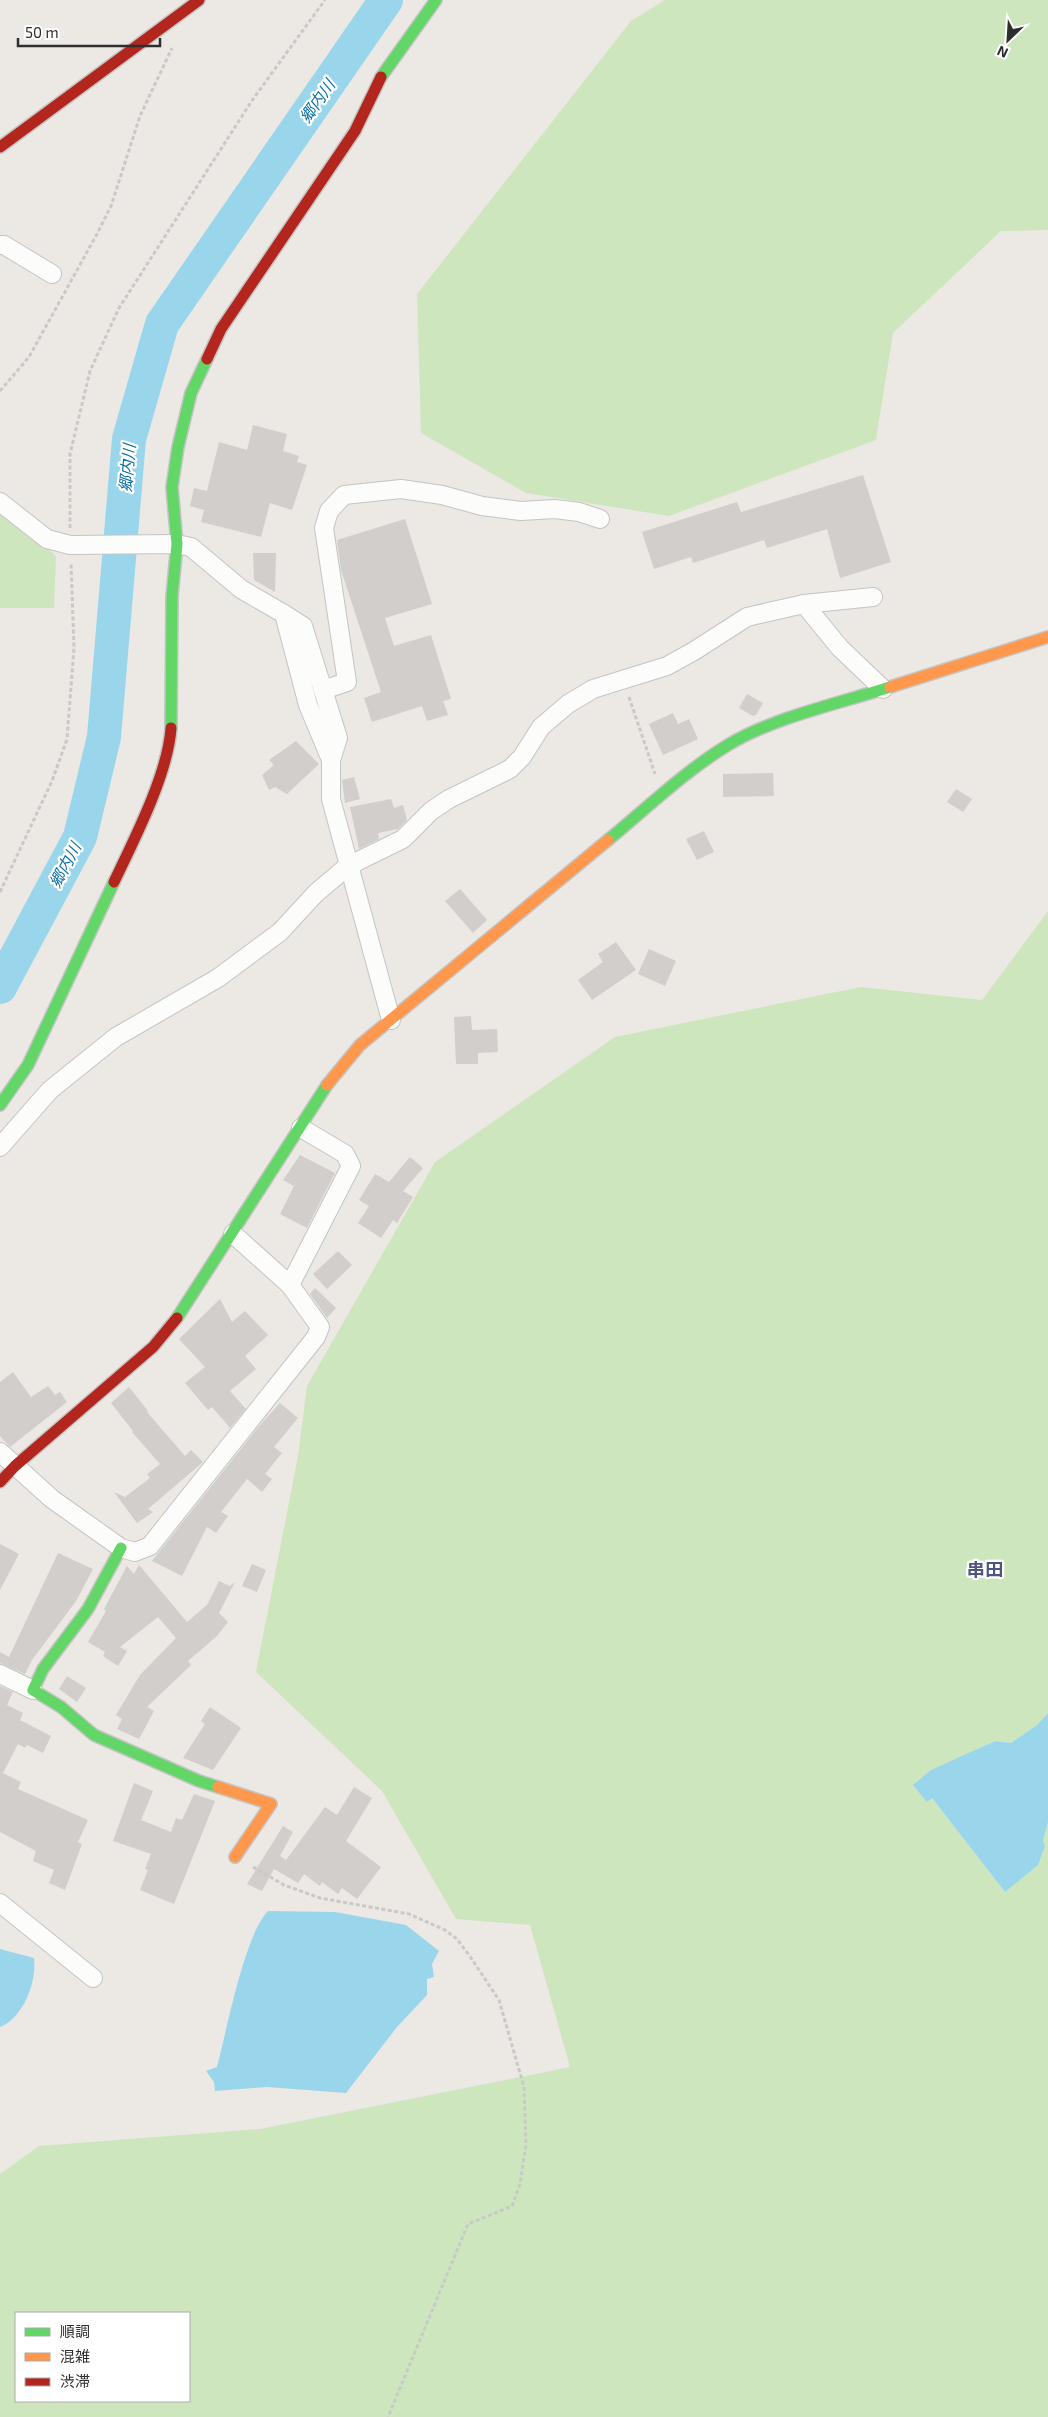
<svg xmlns="http://www.w3.org/2000/svg" width="1048" height="2417" font-family="'Exo 2','Noto Sans JP',sans-serif">
<style>
.green{fill:#cee6be;fill-rule:evenodd}
.water{fill:#99d6ec}
.lines{fill:none;stroke-linecap:round;stroke-linejoin:round}
.river{stroke:#99d6ec;stroke-width:34}
.building{fill:#d1cecb}
.street-casing{stroke:#c5c4c5;stroke-width:20}
.fast-casing{stroke:#c5c4c5;stroke-width:14}
.slow-casing{stroke:#c5c4c5;stroke-width:14}
.jam-casing{stroke:#c5c4c5;stroke-width:14}
.path{stroke:#c9c9c8;stroke-width:3;stroke-dasharray:4 2.5;stroke-linecap:butt}
.street{stroke:#fcfcfb;stroke-width:18}
.fast{stroke:#63d668;stroke-width:11}
.slow{stroke:#ff974d;stroke-width:11}
.jam{stroke:#b3261e;stroke-width:11}
.labels{text-anchor:middle;stroke-width:4.5;stroke-linejoin:round;paint-order:stroke}
.water-label{font-size:16px;font-style:italic;fill:#0d6fa3;stroke:#fff}
.quarter-label{font-size:18px;font-weight:bold;fill:#4d5680;stroke:#fff}
</style>
<rect width="100%" height="100%" fill="#ece8e4"/>
<!-- green -->
<g class="green">
<path d="M665 0H1048V230L1001 231 893 333 876 440 669 516 526 493 421 433 417 294 631 21Z"/>
<path d="M0 510 56 556 54 608H0Z"/>
<path d="M1048 911V1713L1037 1725 1011 1743 994 1741 970 1753 932 1798 1005 1892 1043 1841 1048 1822V2417H0V2174L39 2146 260 2129 570 2067 530 1925 456 1919 382 1791 256 1672 298 1456 307 1386 435 1162 615 1037 861 987 982 1000ZM16 2313H189V2401H16Z"/>
</g>
<!-- water -->
<g class="water">
<path d="M1048 1713V1822L1043 1841 1045 1846 1038 1865 1005 1892 932 1798 927 1802 913 1785 931 1770 995 1741 1011 1743 1037 1725Z"/>
<path d="M268 1911 335 1912 406 1925 439 1951 432 1964 434 1977 427 1979V1995L397 2027 346 2093 267 2087 215 2091 214 2082 206 2071 217 2067C227 2030 244 1936 268 1911Z"/>
<path d="M0 1949 34 1958C37 1982 23 2018 0 2027Z"/>
</g>
<g class="lines">
<!-- river -->
<path class="river" d="M0 987 80 837 104 737 129 439 162 324 386 0"/>
</g>
<!-- building -->
<g class="building">
<path d="M253 425 287 434 283 451 299 456 297 462 307 465 292 510 270 503 261 537 201 522 204 510 190 506 194 488 207 491 219 442 247 450Z"/>
<path d="M863 475 891 562 840 578 827 529 767 548 764 540 693 563 691 557 654 569 642 532 737 502 741 512Z"/>
<path d="M405 519 432 604 385 618 394 646 431 635 451 699 443 701 448 715 427 721 422 706 372 722 364 698 381 692 341 570 337 540Z"/>
<path d="M253 553H276L275 592 254 580Z"/>
<path d="M747 694 763 703 756 715 753 716 739 708Z"/>
<path d="M673 713 678 724 689 719 698 739 663 755 649 724Z"/>
<path d="M296 741 319 764 287 794 275 787 269 790 262 775 274 765 269 760Z"/>
<path d="M773 773 774 796 723 797V774Z"/>
<path d="M354 777 360 799 345 803 342 780Z"/>
<path d="M956 789 972 799 963 812 947 802Z"/>
<path d="M391 799 394 808 403 805 407 820 398 829 378 833 379 839 359 849 350 807Z"/>
<path d="M704 831 714 852 697 860 686 839Z"/>
<path d="M460 889 487 920 473 933 445 901Z"/>
<path d="M616 942 636 970 592 1000 578 980 603 962 598 954Z"/>
<path d="M649 949 676 961 665 986 638 974Z"/>
<path d="M471 1016 472 1030 497 1029 498 1052 478 1053V1064H456L454 1017Z"/>
<path d="M300 1155 335 1173 307 1228 280 1214 294 1186 283 1180Z"/>
<path d="M410 1157 423 1168 403 1191 413 1197 397 1223 393 1220 381 1238 358 1223 369 1206 359 1200 375 1174 389 1182Z"/>
<path d="M338 1251 352 1265 327 1289 313 1274Z"/>
<path d="M315 1288 336 1308 327 1318 310 1294Z"/>
<path d="M220 1299 232 1322 245 1311 268 1335 245 1356 256 1369 230 1391 246 1409 230 1428 212 1407 208 1410 185 1383 205 1367 179 1339Z"/>
<path d="M13 1372 31 1397 48 1386 55 1395 60 1392 67 1402 10 1447 0 1436V1382Z"/>
<path d="M129 1387 148 1411 147 1412 185 1456 191 1450 203 1462 148 1509 153 1512 137 1523 114 1492 125 1497 150 1478 147 1474 160 1464 132 1432 133 1431 111 1403Z"/>
<path d="M280 1403 298 1418 274 1447 282 1453 265 1474 272 1479 262 1492 247 1479 221 1512 228 1516 216 1533 207 1527 182 1576 152 1561 260 1425Z"/>
<path d="M0 1544 19 1554 0 1590Z"/>
<path d="M58 1553 93 1569 76 1601 32 1660 25 1674 0 1663V1652L9 1657Z"/>
<path d="M252 1564 266 1570 257 1592 242 1586Z"/>
<path d="M139 1565 187 1622 207 1605 219 1581 230 1586 235 1582 219 1613 228 1622 217 1636 188 1661 191 1665 147 1707 154 1711 139 1739 117 1729 122 1719 116 1715 140 1675 176 1638 158 1617 120 1647 127 1651 118 1666 103 1656 105 1652 88 1642 106 1611 104 1609 127 1566 134 1574Z"/>
<path d="M67 1676 86 1688 77 1702 59 1689Z"/>
<path d="M0 1686 13 1692 7 1705 23 1713 20 1720 51 1736 43 1753 27 1745 25 1748 18 1744 3 1773 21 1782 18 1789 88 1820 78 1842 82 1844 65 1890 49 1883 54 1870 33 1861 36 1851 0 1832Z"/>
<path d="M210 1707 241 1728 213 1770 183 1758 205 1724 201 1721Z"/>
<path d="M134 1783 153 1791 141 1820 171 1832 176 1818 182 1820 194 1794 215 1801 174 1904 140 1890 148 1870 145 1869 151 1854 113 1841Z"/>
<path d="M354 1787 372 1798 346 1841 381 1867 357 1899 342 1888 338 1894 322 1882 320 1886 304 1874 298 1883 274 1869 262 1891 247 1884 283 1826 293 1832 280 1856 286 1860 325 1807 337 1815Z"/>
</g>
<g class="lines">
<defs>
<g id="street">
<path d="M0 245H4L52 274"/>
<path d="M0 502 47 539 70 545 177 544 191 547 241 589 284 614 308 705 331 760V799L391 1020"/>
<path d="M804 604 840 648 883 689"/>
<path d="M284 614 303 626 338 738 331 760"/>
<path d="M323 690 347 682 324 528 329 511 344 495 401 489 442 495 482 506 521 511 555 509 579 512 600 519"/>
<path d="M0 1147 50 1090 116 1037 218 978 280 932 316 893 348 866 403 839 431 811 449 799 510 769 522 757 541 727 568 704 593 689 667 666 694 651 747 617 804 604 873 597"/>
<path d="M233 1234 290 1285"/>
<path d="M0 1452 52 1499 121 1548 135 1552 150 1546 316 1337 320 1327 290 1285 351 1166 345 1154 301 1128"/>
<path d="M0 1674 33 1690"/>
<path d="M0 1903 93 1978"/>
</g>
<g id="fast">
<path d="M381 77 436 0"/>
<path d="M171 728 172 596 177 544 172 487 178 447 191 393 207 359"/>
<path d="M608 840C647 808 685 771 728 745 772 718 840 703 890 687"/>
<path d="M0 1105 28 1065 114 882"/>
<path d="M177 1318 327 1085"/>
<path d="M121 1548 88 1609 43 1669 33 1690 61 1707 94 1735 199 1781 218 1787"/>
</g>
<g id="slow">
<path d="M890 687 1048 637"/>
<path d="M327 1085 360 1045 608 840"/>
<path d="M218 1787 271 1804 235 1857"/>
</g>
<g id="jam">
<path d="M0 147 199 0"/>
<path d="M207 359 221 329 355 131 381 77"/>
<path d="M114 882C134 840 168 774 171 728"/>
<path d="M0 1482 15 1466 153 1347 177 1318"/>
</g>
</defs>
<!-- street casing -->
<use href="#street" class="street-casing"/>
<!-- fast casing -->
<use href="#fast" class="fast-casing"/>
<!-- slow casing -->
<use href="#slow" class="slow-casing"/>
<!-- jam casing -->
<use href="#jam" class="jam-casing"/>
<!-- path -->
<g class="path">
<path d="M0 391 29 357 97 234 111 206 140 116 172 48"/>
<path d="M70 528V454L90 371 119 308 253 99 325 0"/>
<path d="M629 697 655 774"/>
<path d="M0 892 52 781 67 739 74 648 71 562"/>
<path d="M253 1867 284 1885 320 1898 409 1914 445 1930 457 1939 469 1955 499 2000 524 2087 526 2145 520 2184 512 2206 468 2224 388 2417"/>
</g>
<!-- street -->
<use href="#street" class="street"/>
<!-- fast -->
<use href="#fast" class="fast"/>
<!-- slow -->
<use href="#slow" class="slow"/>
<!-- jam -->
<use href="#jam" class="jam"/>
</g>
<g class="labels">
<!-- water labels -->
<g class="water-label">
<text transform="translate(317 101) rotate(-55)" y="6">郷内川</text>
<text transform="translate(127 468) rotate(-85)" y="6">郷内川</text>
<text transform="translate(65 865) rotate(-62)" y="6">郷内川</text>
</g>
<!-- quarter labels -->
<g class="quarter-label">
<text x="985" y="1576">串田</text>
</g>
</g>
<!-- legend -->
<rect x="15" y="2312" width="175" height="90" fill="#ffffff" stroke="#ababab"/>
<rect x="25" y="2328" width="25" height="8" fill="#63d668" stroke="#ababab"/>
<text x="60" y="2337" font-size="15" fill="#2e2e2e">順調</text>
<rect x="25" y="2353" width="25" height="8" fill="#ff974d" stroke="#ababab"/>
<text x="60" y="2362" font-size="15" fill="#2e2e2e">混雑</text>
<rect x="25" y="2378" width="25" height="8" fill="#b3261e" stroke="#ababab"/>
<text x="60" y="2387" font-size="15" fill="#2e2e2e">渋滞</text>
<!-- north arrow -->
<g transform="translate(1008 40) rotate(205)" stroke="#ffffff" stroke-width="4" paint-order="stroke">
<path d="M0-4L9 19L0 12L-9 19Z" fill="#2e2e2e"/>
<text y="-8" font-size="14" font-weight="bold" text-anchor="middle" fill="#2e2e2e">N</text>
</g>
<!-- scale -->
<path d="M18 38v8h142v-8" fill="none" stroke="#2e2e2e" stroke-width="2.5"/>
<text x="25" y="38" font-size="15" fill="#2e2e2e" stroke="#ffffff" stroke-width="4" paint-order="stroke">50 m</text>
</svg>
